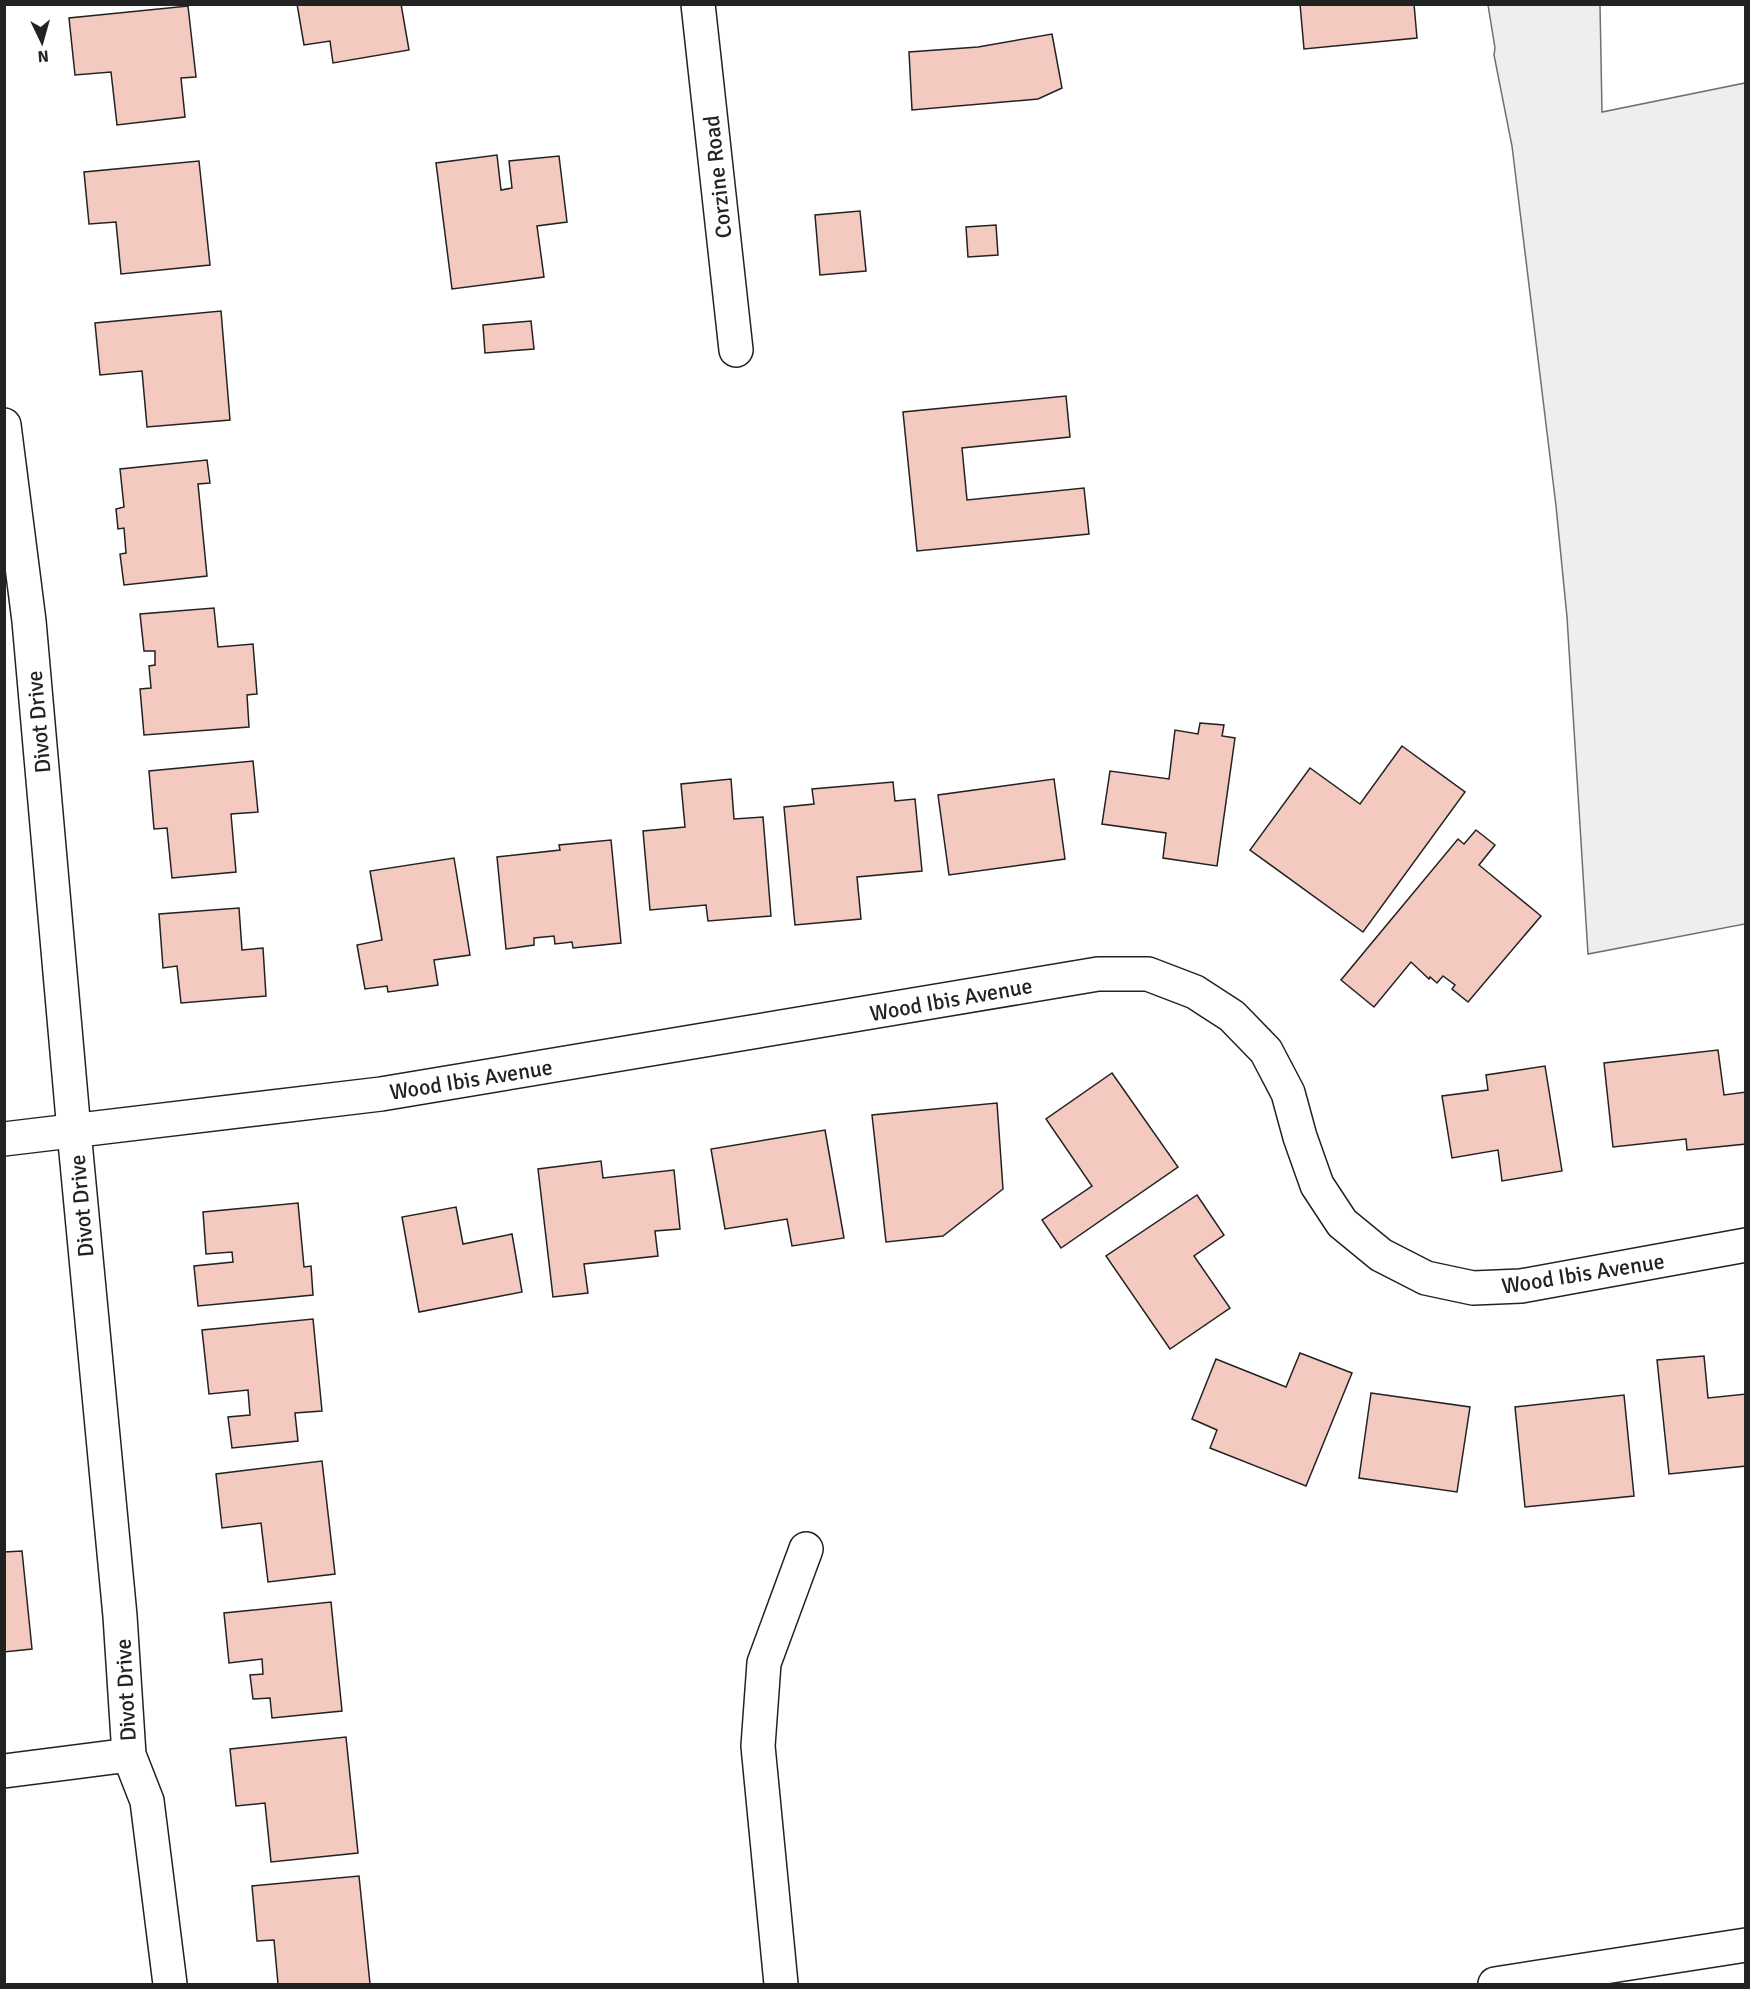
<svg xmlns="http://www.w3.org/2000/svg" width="1750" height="1989" font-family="Signika,sans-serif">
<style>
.green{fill:#eee;stroke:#6f6f6f;stroke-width:1.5}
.building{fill:#f3c9c0;stroke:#222;stroke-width:1.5}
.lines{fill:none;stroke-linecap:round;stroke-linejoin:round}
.street-casing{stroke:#222;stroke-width:36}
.street{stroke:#fff;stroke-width:33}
.labels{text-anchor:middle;stroke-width:4.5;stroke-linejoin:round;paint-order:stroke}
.street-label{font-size:22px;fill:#222;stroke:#fff}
</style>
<rect width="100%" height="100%" fill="#fff"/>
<!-- green -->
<path class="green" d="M1488 5H1600L1602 112 1745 83V924L1588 954 1567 617 1556 506 1512 146 1494 55 1495 48Z"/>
<!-- building -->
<g class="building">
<path d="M297 4H401L409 50 333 63 330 41 304 45Z"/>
<path d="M1300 4H1414L1417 38 1304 49Z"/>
<path d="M188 6 196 77 181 78 185 117 117 125 111 72 75 75 69 18Z"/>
<path d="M1052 34 1062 88 1038 99 912 110 909 52 978 47Z"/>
<path d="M497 155 501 190 512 188 509 161 559 156 567 222 537 226 544 277 452 289 436 163Z"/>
<path d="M199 161 210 265 121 274 116 222 89 224 84 172Z"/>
<path d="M860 211 866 271 820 275 815 215Z"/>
<path d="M996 225 998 255 968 257 966 227Z"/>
<path d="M221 311 230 420 147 427 142 371 100 375 95 323Z"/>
<path d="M531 321 534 349 485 353 483 325Z"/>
<path d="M1066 396 1070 437 962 448 967 500 1084 488 1089 534 917 551 903 412Z"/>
<path d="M207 460 210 483 198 484 207 576 124 585 120 554 126 553 124 528 118 529 116 509 124 507 120 469Z"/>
<path d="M214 608 218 647 253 644 257 694 247 695 249 727 144 735 140 689 151 688 149 666 155 665V651H144L140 614Z"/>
<path d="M1200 723 1224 725 1222 736 1235 738 1217 866 1163 858 1166 833 1102 824 1110 771 1169 779 1175 730 1198 734Z"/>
<path d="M1402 746 1465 792 1363 932 1250 850 1310 768 1360 804Z"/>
<path d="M253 761 258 812 231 814 236 872 172 878 167 828 154 829 149 771Z"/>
<path d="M731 779 734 819 763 817 771 916 708 921 706 905 650 910 643 831 685 827 681 784Z"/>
<path d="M1054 779 1065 859 949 875 938 795Z"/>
<path d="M893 782 895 801 915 799 922 871 857 877 861 919 795 925 784 807 814 804 812 789Z"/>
<path d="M1476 830 1495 845 1479 865 1541 916 1468 1002 1452 989 1455 985 1443 976 1437 983 1430 977 1429 979 1411 962 1374 1007 1341 980 1458 839 1464 844Z"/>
<path d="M611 840 621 943 573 948 572 942 555 944 554 936 534 938V945L506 949 497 857 560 850 559 845Z"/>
<path d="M454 858 470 955 434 960 438 985 388 992 387 986 365 989 357 945 382 940 370 871Z"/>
<path d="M239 908 242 950 263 948 266 996 181 1003 177 966 163 968 159 914Z"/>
<path d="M1718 1050 1724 1095 1746 1092V1144L1687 1150 1686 1139 1613 1147 1604 1063Z"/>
<path d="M1545 1066 1562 1171 1502 1181 1498 1150 1452 1158 1442 1096 1488 1090 1486 1075Z"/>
<path d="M1112 1073 1178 1167 1061 1248 1042 1220 1092 1186 1046 1119Z"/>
<path d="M997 1103 1003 1189 943 1236 886 1242 872 1115Z"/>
<path d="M825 1130 844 1238 792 1246 787 1219 725 1229 711 1149Z"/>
<path d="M601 1161 603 1178 674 1170 680 1229 655 1231 658 1256 584 1264 588 1293 553 1297 538 1169Z"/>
<path d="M1197 1195 1224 1235 1194 1256 1230 1308 1170 1349 1106 1256Z"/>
<path d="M298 1203 304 1267 311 1266 313 1295 198 1306 194 1266 233 1262 232 1252 206 1254 203 1212Z"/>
<path d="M456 1207 463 1244 512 1234 522 1292 419 1312 402 1217Z"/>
<path d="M313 1319 322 1411 295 1413 298 1441 232 1448 228 1417 250 1415 248 1390 209 1394 202 1330Z"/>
<path d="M1300 1353 1352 1373 1306 1486 1210 1448 1217 1430 1192 1419 1216 1359 1286 1387Z"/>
<path d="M1704 1356 1708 1398 1746 1394V1466L1669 1474 1657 1360Z"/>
<path d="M1371 1393 1470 1407 1457 1492 1359 1478Z"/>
<path d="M1624 1395 1634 1496 1525 1507 1515 1407Z"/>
<path d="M322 1461 335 1574 268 1582 261 1523 222 1528 216 1474Z"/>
<path d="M22 1551 32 1649 4 1652V1552Z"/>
<path d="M331 1602 342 1711 272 1718 270 1698 253 1699 250 1675 263 1674 262 1659 229 1663 224 1613Z"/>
<path d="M346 1737 358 1853 271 1862 265 1803 236 1806 230 1749Z"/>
<path d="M359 1876 370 1984H278L274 1940 257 1941 252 1886Z"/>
</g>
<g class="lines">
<defs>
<g id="street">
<path d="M698 4 736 350"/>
<path d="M4 425 29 621 74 1131 120 1616 129 1755 147 1801 170 1984"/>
<path d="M4 1139 381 1094 1098 974H1148L1195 992 1232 1016 1266 1051 1288 1093 1300 1137 1317 1185 1342 1223 1381 1255 1426 1278 1473 1288 1521 1286 1746 1245"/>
<path d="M4 1771 129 1755"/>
<path d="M781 1984 758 1746 764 1663 806 1549"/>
<path d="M1495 1984 1746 1945"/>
</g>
</defs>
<!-- street casing -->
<use href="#street" class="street-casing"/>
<!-- street -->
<use href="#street" class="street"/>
</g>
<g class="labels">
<!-- street labels -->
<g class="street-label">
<text transform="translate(717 177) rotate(-96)" y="8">Corzine Road</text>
<text transform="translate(38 722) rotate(-95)" y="8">Divot Drive</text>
<text transform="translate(951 999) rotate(-10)" y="8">Wood Ibis Avenue</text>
<text transform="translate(471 1079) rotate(-9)" y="8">Wood Ibis Avenue</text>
<text transform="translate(81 1206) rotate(-95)" y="8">Divot Drive</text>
<text transform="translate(1583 1273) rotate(-9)" y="8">Wood Ibis Avenue</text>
<text transform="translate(125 1690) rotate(-93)" y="8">Divot Drive</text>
</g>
</g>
<!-- border -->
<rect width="1750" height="1989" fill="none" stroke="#222222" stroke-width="12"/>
<!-- north arrow -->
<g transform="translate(42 42) rotate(175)" stroke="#ffffff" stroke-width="4.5" paint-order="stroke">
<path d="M0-4.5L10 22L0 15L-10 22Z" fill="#222222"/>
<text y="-9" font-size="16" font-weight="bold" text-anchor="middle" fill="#222222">N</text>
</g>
</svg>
